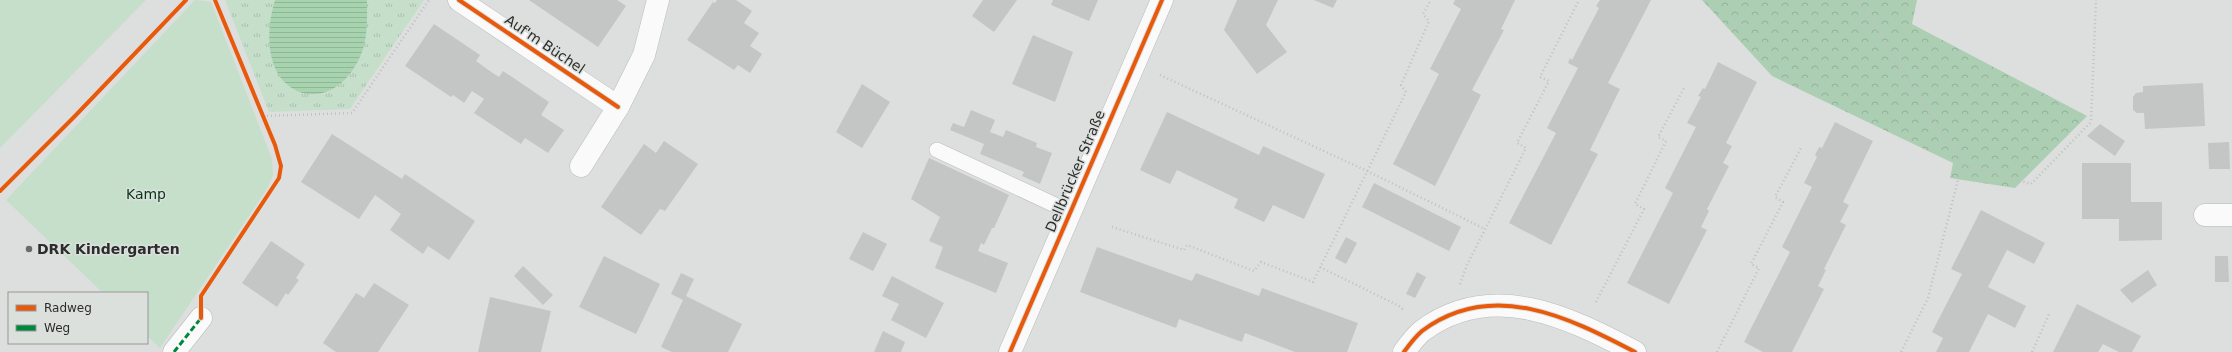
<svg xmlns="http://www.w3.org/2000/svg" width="2232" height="352" font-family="'DejaVu Sans',sans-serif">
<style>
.grass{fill:url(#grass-tufts)}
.forest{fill:url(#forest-crowns)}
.park{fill:#c5dfca}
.water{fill:url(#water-rules)}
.building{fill:#c4c6c5}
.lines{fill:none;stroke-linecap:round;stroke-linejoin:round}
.service-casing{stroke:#babcbb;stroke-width:16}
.minor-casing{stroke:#babcbb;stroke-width:23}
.secondary-casing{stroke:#babcbb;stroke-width:23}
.path{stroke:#bfc0bf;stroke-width:2.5;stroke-dasharray:1 3;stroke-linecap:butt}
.service{stroke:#fafafa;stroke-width:15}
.minor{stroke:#fafafa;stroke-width:22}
.secondary{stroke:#fafafa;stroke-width:22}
.quiet{stroke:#00873e;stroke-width:3;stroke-dasharray:6 3;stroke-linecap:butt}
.cycleway-casing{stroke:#dce0dd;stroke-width:6}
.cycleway{stroke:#e8590c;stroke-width:4}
.poi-dot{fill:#696b6a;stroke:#dce0dd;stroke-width:1.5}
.labels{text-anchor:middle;stroke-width:3;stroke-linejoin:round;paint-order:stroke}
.street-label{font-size:14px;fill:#2b2d2c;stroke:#dce0dd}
.park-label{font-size:14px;fill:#053614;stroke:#dce0dd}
.poi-label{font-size:14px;font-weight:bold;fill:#2b2d2c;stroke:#dce0dd;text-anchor:start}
</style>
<defs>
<pattern id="grass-tufts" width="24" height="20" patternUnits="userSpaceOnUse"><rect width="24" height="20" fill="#c5dfca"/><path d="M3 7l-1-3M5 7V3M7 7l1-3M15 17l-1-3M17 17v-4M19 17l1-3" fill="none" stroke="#a9c0ae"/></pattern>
<pattern id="forest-crowns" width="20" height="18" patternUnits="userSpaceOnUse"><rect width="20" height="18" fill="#acceb2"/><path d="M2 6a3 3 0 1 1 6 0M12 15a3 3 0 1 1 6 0" fill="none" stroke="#94b199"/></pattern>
<pattern id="water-rules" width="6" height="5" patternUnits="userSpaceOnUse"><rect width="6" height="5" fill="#a7d4af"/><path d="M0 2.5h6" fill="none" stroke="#90b697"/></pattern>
</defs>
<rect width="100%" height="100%" fill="#dddfde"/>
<!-- grass -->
<path class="grass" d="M225 0H275C268 26 268 48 278 73L324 94C365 74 365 39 367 0H424L350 109 269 112Z"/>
<!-- forest -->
<path class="forest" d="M1702 0H1917L1912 24 2087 116 2015 188 1950 178 1953 163 1772 76Z"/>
<!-- park -->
<g class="park">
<path d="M0 0H146L0 148Z"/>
<path d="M195 0 211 2 272 159 273 175 267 189 160 348 147 336V293H103L6 200Z"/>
</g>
<!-- water -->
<path class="water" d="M275 0H367C367 17 368 32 363 49 354 77 328 104 297 91 289 87 281 80 277 72 266 50 268 23 275 0Z"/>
<!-- building -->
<g class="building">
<path d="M529 0H617L626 6 598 47Z"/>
<path d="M717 0H736L752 11 744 23 759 33 750 46 762 54 750 73 738 65 734 70 687 40 713 2 715 3Z"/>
<path d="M983 0H1017L994 32 972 16Z"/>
<path d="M1053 0H1098L1089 21 1051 5Z"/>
<path d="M1237 0H1278L1266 25 1287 52 1257 74 1224 30Z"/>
<path d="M1314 0H1337L1333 8Z"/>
<path d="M1455 0H1515L1501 29 1504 30 1472 90 1481 95 1435 186 1393 164 1439 74 1430 69 1461 9 1453 4Z"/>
<path d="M1600 0H1651L1608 83 1620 89 1590 150 1598 154 1551 245 1509 223 1556 133 1547 128 1578 68 1568 63 1570 58 1572 60 1599 8 1596 6Z"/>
<path d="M434 24 480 55 476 61 487 69 499 77 503 71 549 102 541 115 564 130 548 153 525 138 521 144 474 113 484 99 472 91 464 103 453 95 451 97 405 66Z"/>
<path d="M1033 35 1073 52 1055 102 1012 84Z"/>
<path d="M1718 62 1757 82 1726 143 1732 146 1723 163 1729 166 1707 209 1709 211 1701 227 1707 230 1669 304 1627 283 1673 193 1665 188 1696 127 1687 123 1701 97 1698 96 1703 88 1705 89Z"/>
<path d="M2203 83 2205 126 2145 129 2144 113H2137L2133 110V97L2136 93 2143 92V86Z"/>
<path d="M862 84 890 102 862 148 836 132Z"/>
<path d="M971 110 995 120 990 132 1003 137 1006 130 1037 143 1036 147 1052 153 1040 184 1022 176 1024 172 980 154 984 144 950 130 953 123 964 127Z"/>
<path d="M1167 112 1259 155 1263 146 1325 174 1304 219 1273 205 1264 222 1234 208 1238 199 1177 170 1170 184 1140 170Z"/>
<path d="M1835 122 1873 141 1843 202 1849 205 1840 222 1846 225 1824 269 1826 270 1818 286 1824 289 1792 352H1763L1744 342 1790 252 1782 247 1812 187 1804 183 1817 157 1815 155 1819 147 1822 148Z"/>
<path d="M2100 124 2125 141 2115 156 2087 136Z"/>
<path d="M332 134 402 179 405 174 475 221 449 260 428 246 423 254 390 230 401 214 375 195 359 219 301 182Z"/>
<path d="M664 141 698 164 665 211 660 209 641 235 601 207 644 144 656 153Z"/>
<path d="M2229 142 2230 169H2209L2208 143Z"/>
<path d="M929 158 1009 195 994 228H992L984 245 981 243 978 251 1008 263 996 293 935 268 943 247 929 241 940 217 911 199Z"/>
<path d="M2082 163H2131V202H2162V240L2119 241V219H2082Z"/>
<path d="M1374 183 1461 227 1449 251 1362 207Z"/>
<path d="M1981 210 2045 243 2034 264 2007 250 1988 287 2026 306 2015 328 1988 314 1969 352H1936L1943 338 1932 332 1962 274 1951 269Z"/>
<path d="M863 232 887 244 873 271 849 259Z"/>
<path d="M1346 237 1357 243 1346 264 1335 258Z"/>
<path d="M271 241 305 264 296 278 299 280 288 295 286 293 277 307 242 283Z"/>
<path d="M1097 247 1192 281 1196 273 1259 296 1262 288 1358 323 1347 352H1295L1245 333 1242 342 1179 319 1176 328 1080 292Z"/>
<path d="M604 256 660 284 636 334 579 307Z"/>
<path d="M2215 256H2228L2229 282H2215Z"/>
<path d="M523 266 553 295 543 305 514 276Z"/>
<path d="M2148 270 2157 285 2132 303 2120 290Z"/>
<path d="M1417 272 1426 277 1415 298 1406 294Z"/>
<path d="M681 273 694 279 686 296 742 324 728 352H672L661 347 683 300 671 294Z"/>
<path d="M892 276 944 303 926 338 891 320 899 304 882 296Z"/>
<path d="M374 283 409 305 378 352H336L323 343 356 293 364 298Z"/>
<path d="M490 297 551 311 541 352H478Z"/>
<path d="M2077 304 2141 336 2132 352H2119L2103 344 2098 352H2053Z"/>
<path d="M883 331 905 342 901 352H874Z"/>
</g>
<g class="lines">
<defs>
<path id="service" d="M937 150 1070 212"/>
<g id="minor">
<path d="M459 0 618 107"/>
<path d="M581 166 618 107 644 55 658 0"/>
<path d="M2205 215H2232"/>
<path d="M174 352 201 318"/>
<path d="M1404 352C1409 345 1415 337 1422 331 1492 279 1568 317 1635 352"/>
</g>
<path id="secondary" d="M1010 352 1162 0"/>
</defs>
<!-- service casing -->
<use href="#service" class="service-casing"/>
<!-- minor casing -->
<use href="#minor" class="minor-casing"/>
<!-- secondary casing -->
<use href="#secondary" class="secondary-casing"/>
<!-- path -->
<g class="path">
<path d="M1857 0 1962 164 1928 298 1901 352"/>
<path d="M1160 75 1367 171 1485 229"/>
<path d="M263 116 352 113 429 0"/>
<path d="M1962 164 2031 184 2091 122 2096 0"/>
<path d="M1112 227 1184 250 1187 245 1254 271 1261 262 1313 282 1406 92 1401 85 1429 21 1423 14 1431 0"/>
<path d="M1320 267 1401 307 1404 311"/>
<path d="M1460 284 1467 265 1526 148 1517 143 1549 81 1540 77 1579 0"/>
<path d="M1596 302 1644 209 1635 204 1666 141 1658 137 1684 88"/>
<path d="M1717 352 1759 268 1751 264 1783 202 1775 197 1802 146"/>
<path d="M2032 352 2050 312"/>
</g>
<!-- service -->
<use href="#service" class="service"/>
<!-- minor -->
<use href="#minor" class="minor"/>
<!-- secondary -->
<use href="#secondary" class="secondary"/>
<!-- quiet -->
<path class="quiet" d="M174 352 201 318V315"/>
<defs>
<g id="cycleway">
<path d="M459 0 618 107"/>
<path d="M0 191 75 116 186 0"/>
<path d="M201 318V296L279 178 281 166 275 145 215 0"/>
<path d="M1010 352 1162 0"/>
<path d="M1404 352C1409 345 1415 337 1422 331 1492 279 1568 317 1635 352"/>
</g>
</defs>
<!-- cycleway casing -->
<use href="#cycleway" class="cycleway-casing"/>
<!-- cycleway -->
<use href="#cycleway" class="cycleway"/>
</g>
<!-- markers -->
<circle class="poi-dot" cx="29" cy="249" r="4"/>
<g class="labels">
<!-- street labels -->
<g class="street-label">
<text transform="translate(545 44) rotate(34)" y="5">Auf'm Büchel</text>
<text transform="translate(1075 171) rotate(-67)" y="5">Dellbrücker Straße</text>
</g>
<!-- park labels -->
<g class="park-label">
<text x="146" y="199">Kamp</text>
</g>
<!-- poi labels -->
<g class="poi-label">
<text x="37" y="254">DRK Kindergarten</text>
</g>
</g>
<!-- legend -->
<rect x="8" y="292" width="140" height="52" fill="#dce0dd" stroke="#959896"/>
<rect x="16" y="305" width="20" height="6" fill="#e8590c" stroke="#959896"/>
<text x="44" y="312" font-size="12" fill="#2b2d2c">Radweg</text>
<rect x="16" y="325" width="20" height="6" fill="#00873e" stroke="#959896"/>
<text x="44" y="332" font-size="12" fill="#2b2d2c">Weg</text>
</svg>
